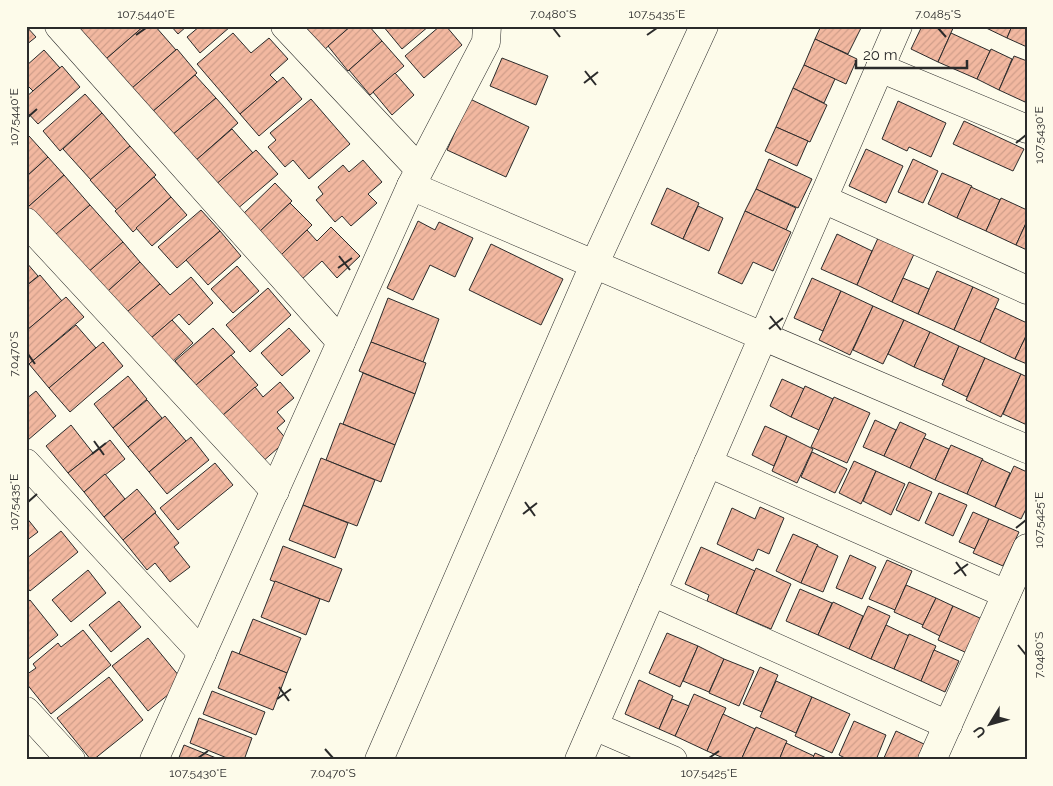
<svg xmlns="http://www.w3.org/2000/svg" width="1053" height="786" font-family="Raleway,sans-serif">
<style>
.building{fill:url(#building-hatch);stroke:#2b2b2b}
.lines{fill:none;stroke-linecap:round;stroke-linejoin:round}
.minor-casing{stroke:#2b2b2b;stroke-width:29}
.minor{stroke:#fdfbea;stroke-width:28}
.ticks{fill:none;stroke:#2b2b2b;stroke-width:2}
.neatline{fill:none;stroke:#2b2b2b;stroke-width:2}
.ticks-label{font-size:12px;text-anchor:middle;fill:#2b2b2b}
</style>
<defs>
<pattern id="building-hatch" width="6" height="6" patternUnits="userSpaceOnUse" patternTransform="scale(1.25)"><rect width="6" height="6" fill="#f2b8a0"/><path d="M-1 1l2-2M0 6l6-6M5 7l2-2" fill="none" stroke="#d09e8a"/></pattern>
</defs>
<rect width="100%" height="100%" fill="#fdfbea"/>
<!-- building -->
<g class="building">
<path d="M26 26 36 37 26 45Z"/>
<path d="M82 26H144L106 59 79 29Z"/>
<path d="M144 26H155L176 50 131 89 106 59Z"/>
<path d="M171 26H187L178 34Z"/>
<path d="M200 26H229L230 27 200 53 187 37Z"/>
<path d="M304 26H351L324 50Z"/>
<path d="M351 26H369L382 41 348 71 328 46Z"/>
<path d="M383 26H429L402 49Z"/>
<path d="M440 26H446L462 45 424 78 405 56Z"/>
<path d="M821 26H862L848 54 815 39Z"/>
<path d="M922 26H954L938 62 911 49Z"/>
<path d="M982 26H1012L1007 38Z"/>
<path d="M1012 26H1027V47L1007 38Z"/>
<path d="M233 33 251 53 269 38 288 59 270 75 277 82 240 114 197 64Z"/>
<path d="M951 33 990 51 977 79 938 62Z"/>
<path d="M815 39 857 59 846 84 804 65Z"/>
<path d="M382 41 404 66 370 95 349 70Z"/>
<path d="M177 49 197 73 151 113 131 89Z"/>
<path d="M991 49 1012 59 999 90 977 79Z"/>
<path d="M44 50 60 68 33 91 26 84V66Z"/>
<path d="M1014 56 1027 61V98L1025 102 999 90Z"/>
<path d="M502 58 548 76 536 105 490 86Z"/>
<path d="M804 65 835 79 824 103 793 88Z"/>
<path d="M62 66 80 87 38 124 26 111V97Z"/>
<path d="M395 73 414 95 392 115 373 92Z"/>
<path d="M195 75 216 98 171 136 151 113Z"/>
<path d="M283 77 302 99 259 136 240 114Z"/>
<path d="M793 88 827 105 810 142 776 127Z"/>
<path d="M85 94 102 113 60 151 43 131Z"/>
<path d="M216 98 238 123 194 162 171 136Z"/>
<path d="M311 99 350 144 309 179 293 160 285 167 268 147 276 140 270 133Z"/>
<path d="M470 99 529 127 506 177 447 150Z"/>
<path d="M898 101 946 123 931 157 909 147 907 151 882 139Z"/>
<path d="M102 113 130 146 91 180 63 149Z"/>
<path d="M964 121 1024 149 1013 171 953 144Z"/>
<path d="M776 127 808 141 797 166 765 151Z"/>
<path d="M232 129 253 153 214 186 194 162Z"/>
<path d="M29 136 48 157 26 177V139Z"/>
<path d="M130 146 156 175 117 210 90 180Z"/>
<path d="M866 149 903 166 886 203 849 186Z"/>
<path d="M256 150 278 174 236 210 214 186Z"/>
<path d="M48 157 64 175 29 206 26 202V177Z"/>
<path d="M769 159 812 179 798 208 756 189Z"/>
<path d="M913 159 938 171 923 203 898 192Z"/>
<path d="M363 160 382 182 368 194 377 203 351 226 342 216 335 222 316 200 323 194 318 187 343 165 349 172Z"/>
<path d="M942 173 972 186 957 218 928 204Z"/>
<path d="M64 175 90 205 54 237 28 207Z"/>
<path d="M154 177 171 197 133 232 115 211Z"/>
<path d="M275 183 292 201 257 234 240 217Z"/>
<path d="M971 187 1000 200 986 231 957 218Z"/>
<path d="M667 188 699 203 683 239 651 224Z"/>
<path d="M756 189 796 208 786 230 745 211Z"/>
<path d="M171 197 187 215 152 246 136 228Z"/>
<path d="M1001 198 1027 210V221L1016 245 986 231Z"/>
<path d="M290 203 312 225 279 257 257 234Z"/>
<path d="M90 205 123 242 89 272 56 234Z"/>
<path d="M698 206 723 218 709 251 683 239Z"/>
<path d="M201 210 220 231 177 268 158 247Z"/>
<path d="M745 211 791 232 773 271 753 262 742 284 718 273Z"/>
<path d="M418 221 435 230 439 222 473 238 455 277 430 265 413 300 387 288Z"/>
<path d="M1027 221V250L1016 245Z"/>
<path d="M331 227 360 256 337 278 322 261 301 280 279 257 307 230 317 241Z"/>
<path d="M220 231 241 256 208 285 186 260Z"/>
<path d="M837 234 872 251 857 285 821 269Z"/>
<path d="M878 238 914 254 892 302 857 285Z"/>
<path d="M123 242 140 262 108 291 87 273Z"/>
<path d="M491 244 563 279 541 325 469 290Z"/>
<path d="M26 262 38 276 26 286Z"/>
<path d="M140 262 160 284 126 313 108 291Z"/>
<path d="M237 266 259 291 233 313 211 289Z"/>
<path d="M937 271 973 287 954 330 918 314Z"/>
<path d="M40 275 62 301 26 331V286Z"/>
<path d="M191 277 213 303 189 325 179 314 150 339 127 312 160 284 170 295Z"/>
<path d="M812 278 841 291 823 331 794 318Z"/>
<path d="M903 278 929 289 918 314 892 302Z"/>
<path d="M973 287 999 299 980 342 954 330Z"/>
<path d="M268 288 291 315 250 352 226 325Z"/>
<path d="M841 291 873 306 850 355 819 340Z"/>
<path d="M66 297 84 317 29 364 26 361V331Z"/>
<path d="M388 298 439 319 423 362 371 342Z"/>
<path d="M873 306 904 320 883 364 853 350Z"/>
<path d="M995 308 1027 323V334L1015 359 980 342Z"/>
<path d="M172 320 193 343 171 363 150 339Z"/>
<path d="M904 320 930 332 914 367 888 354Z"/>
<path d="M76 325 96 348 49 388 29 364Z"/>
<path d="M213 328 235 352 196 385 175 361Z"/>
<path d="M289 328 310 351 282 376 261 353Z"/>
<path d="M930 332 959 346 944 380 914 367Z"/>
<path d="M1027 334V364L1015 359Z"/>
<path d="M103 342 123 366 70 412 49 388Z"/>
<path d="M371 342 426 363 415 394 359 371Z"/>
<path d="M959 346 985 358 967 397 942 385Z"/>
<path d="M231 355 258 385 222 416 195 386Z"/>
<path d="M985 358 1021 374 1001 417 966 400Z"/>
<path d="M363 373 415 394 395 445 343 424Z"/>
<path d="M1021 374 1027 377V425L1003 414Z"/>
<path d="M128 376 147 399 113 428 94 404Z"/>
<path d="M782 379 804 389 791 417 770 406Z"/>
<path d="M280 382 294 398 277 412 285 421 277 428 287 440 261 463 222 416 255 387 263 397Z"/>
<path d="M805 386 833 399 819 430 791 417Z"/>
<path d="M36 391 56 416 28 440 26 437V399Z"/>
<path d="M834 397 870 413 847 463 811 447Z"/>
<path d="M147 400 162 418 128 447 113 428Z"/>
<path d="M165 416 186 441 149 472 128 447Z"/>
<path d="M875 420 896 430 884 456 863 447Z"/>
<path d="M900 422 926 434 910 468 884 456Z"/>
<path d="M340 423 395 445 381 482 326 460Z"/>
<path d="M71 425 93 453 68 473 46 446Z"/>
<path d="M765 426 787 436 774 466 752 455Z"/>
<path d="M787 436 813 449 797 483 772 471Z"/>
<path d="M191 437 209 460 167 494 149 472Z"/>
<path d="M924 438 949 449 935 480 910 468Z"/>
<path d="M110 440 125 459 84 492 68 473Z"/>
<path d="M951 445 983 459 967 494 935 480Z"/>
<path d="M812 452 847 469 835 493 801 477Z"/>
<path d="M321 458 375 480 357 526 303 505Z"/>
<path d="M982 460 1010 473 995 507 967 494Z"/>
<path d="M854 461 876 471 861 504 839 493Z"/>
<path d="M215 463 233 485 178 530 160 508Z"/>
<path d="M1014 466 1027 472V507L1021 519 995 507Z"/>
<path d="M876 471 905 484 891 515 863 501Z"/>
<path d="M105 474 125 499 104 517 84 492Z"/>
<path d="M909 482 932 492 919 521 896 510Z"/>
<path d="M137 489 156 512 123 540 104 517Z"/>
<path d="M939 493 967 505 953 536 925 523Z"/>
<path d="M303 505 348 523 335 558 289 540Z"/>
<path d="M760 507 784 518 769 554 758 549 753 561 717 544 732 508 755 519Z"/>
<path d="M973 512 989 519 975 549 959 542Z"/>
<path d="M155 513 179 543 174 547 190 567 170 582 155 563 147 570 123 540Z"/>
<path d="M26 517 38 532 26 541Z"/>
<path d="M989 519 1019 532 1003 566 973 553Z"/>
<path d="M61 531 78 552 30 591 26 586V559Z"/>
<path d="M793 534 818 545 801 583 776 571Z"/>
<path d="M283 546 342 569 329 602 270 580Z"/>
<path d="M817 546 838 556 823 592 801 583Z"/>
<path d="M701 547 755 571 736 614 707 601 709 595 685 584Z"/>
<path d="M850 555 876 567 862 599 836 588Z"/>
<path d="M887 560 912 571 895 610 869 599Z"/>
<path d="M756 568 791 584 771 629 736 614Z"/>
<path d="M88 570 106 593 71 622 52 600Z"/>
<path d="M275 581 320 599 306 635 261 617Z"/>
<path d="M906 585 936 598 923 625 894 612Z"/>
<path d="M800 589 832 603 818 635 786 621Z"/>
<path d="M936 598 953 606 940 636 922 627Z"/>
<path d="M30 600 58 635 26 661V603Z"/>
<path d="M119 601 141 627 111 652 89 625Z"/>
<path d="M833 602 863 616 849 649 818 635Z"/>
<path d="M868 606 890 616 871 659 849 649Z"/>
<path d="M953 606 982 619 967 653 938 640Z"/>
<path d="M253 619 301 638 287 673 239 654Z"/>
<path d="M886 625 909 636 894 669 871 659Z"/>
<path d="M83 630 111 665 51 714 26 683V675L36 668 33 664 58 643 61 647Z"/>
<path d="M667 633 698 646 680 687 649 673Z"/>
<path d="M909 634 936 646 921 681 894 669Z"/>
<path d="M148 638 184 682 148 711 112 666Z"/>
<path d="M698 646 724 659 709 692 683 681Z"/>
<path d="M934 650 959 661 945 692 921 681Z"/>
<path d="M232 651 287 673 273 710 218 688Z"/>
<path d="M724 659 754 671 739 706 709 693Z"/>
<path d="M760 667 778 675 762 712 743 704Z"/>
<path d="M109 677 143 720 93 760H91L57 718Z"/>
<path d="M639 680 673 696 659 729 625 714Z"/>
<path d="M776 681 812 697 796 733 760 717Z"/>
<path d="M212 691 265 712 256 735 203 714Z"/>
<path d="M694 694 726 708 707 751 675 736Z"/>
<path d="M812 697 850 714 832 753 795 736Z"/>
<path d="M672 699 689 706 675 736 659 729Z"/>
<path d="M723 714 755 729 741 760H728L707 751Z"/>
<path d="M199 718 252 738 244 760H232L190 743Z"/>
<path d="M854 721 886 735 876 760H849L839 755Z"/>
<path d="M756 727 787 741 779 760H741Z"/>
<path d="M896 731 924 744 917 760H883Z"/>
<path d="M786 743 814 756 812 760H779Z"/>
<path d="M184 745 221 760H178Z"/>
<path d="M815 753 831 760H812Z"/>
</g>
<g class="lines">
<defs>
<g id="minor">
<path d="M59 26 341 342"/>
<path d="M285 26 419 169"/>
<path d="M880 68 1027 129"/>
<path d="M411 186 1027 449"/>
<path d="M823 199 1027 290"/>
<path d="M26 222 275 491"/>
<path d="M26 463 202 653"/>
<path d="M708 463 1006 594"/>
<path d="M652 592 948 725"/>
<path d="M26 711 71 760"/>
<path d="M594 726 673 760"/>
<path d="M154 760 411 186 486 42 487 26"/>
<path d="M379 760 594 265 704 26"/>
<path d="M579 760 898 26"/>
<path d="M932 760 1027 548"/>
</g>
</defs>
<!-- minor casing -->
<use href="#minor" class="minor-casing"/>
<!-- minor -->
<use href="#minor" class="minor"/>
</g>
<!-- ticks -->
<path class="ticks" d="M553 28 560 37M938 28 946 37M136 35 146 28M647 35 657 28M585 71 596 85M584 83 598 72M28 117 37 109M1016 143 1026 135M339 256 350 270M338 268 352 258M770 316 781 330M769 329 783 318M28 354 35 364M94 441 104 455M92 454 106 443M28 502 37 494M525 502 535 516M523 514 537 503M1016 528 1026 520M956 562 966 576M954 574 968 564M1018 645 1026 655M279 687 289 701M277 699 291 689M325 749 333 758M198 758 208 751M709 758 719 751"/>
<!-- border -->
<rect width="1053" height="786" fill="none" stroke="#fdfbea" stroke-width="55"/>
<!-- north arrow -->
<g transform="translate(990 724) rotate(233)" stroke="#fdfbea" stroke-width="4" paint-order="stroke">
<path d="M0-4L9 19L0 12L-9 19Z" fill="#2b2b2b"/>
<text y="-8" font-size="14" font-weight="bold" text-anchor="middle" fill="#2b2b2b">U</text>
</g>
<!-- scale -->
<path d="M856 60v8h111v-8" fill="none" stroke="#2b2b2b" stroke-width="2.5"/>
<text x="863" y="60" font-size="15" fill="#2b2b2b" stroke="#fdfbea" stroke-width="4" paint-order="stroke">20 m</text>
<rect x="28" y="28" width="998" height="730" class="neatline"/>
<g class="ticks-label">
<text x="146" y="18">107.5440°E</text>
<text x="553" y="18">7.0480°S</text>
<text x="657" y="18">107.5435°E</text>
<text x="938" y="18">7.0485°S</text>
<text transform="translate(14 117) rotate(-90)" y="4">107.5440°E</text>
<text transform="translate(1039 135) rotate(-90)" y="4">107.5430°E</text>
<text transform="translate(14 354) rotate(-90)" y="4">7.0470°S</text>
<text transform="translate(14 502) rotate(-90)" y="4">107.5435°E</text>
<text transform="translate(1039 520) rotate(-90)" y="4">107.5425°E</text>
<text transform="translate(1039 655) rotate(-90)" y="4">7.0480°S</text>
<text x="198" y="777">107.5430°E</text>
<text x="333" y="777">7.0470°S</text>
<text x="709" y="777">107.5425°E</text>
</g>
</svg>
